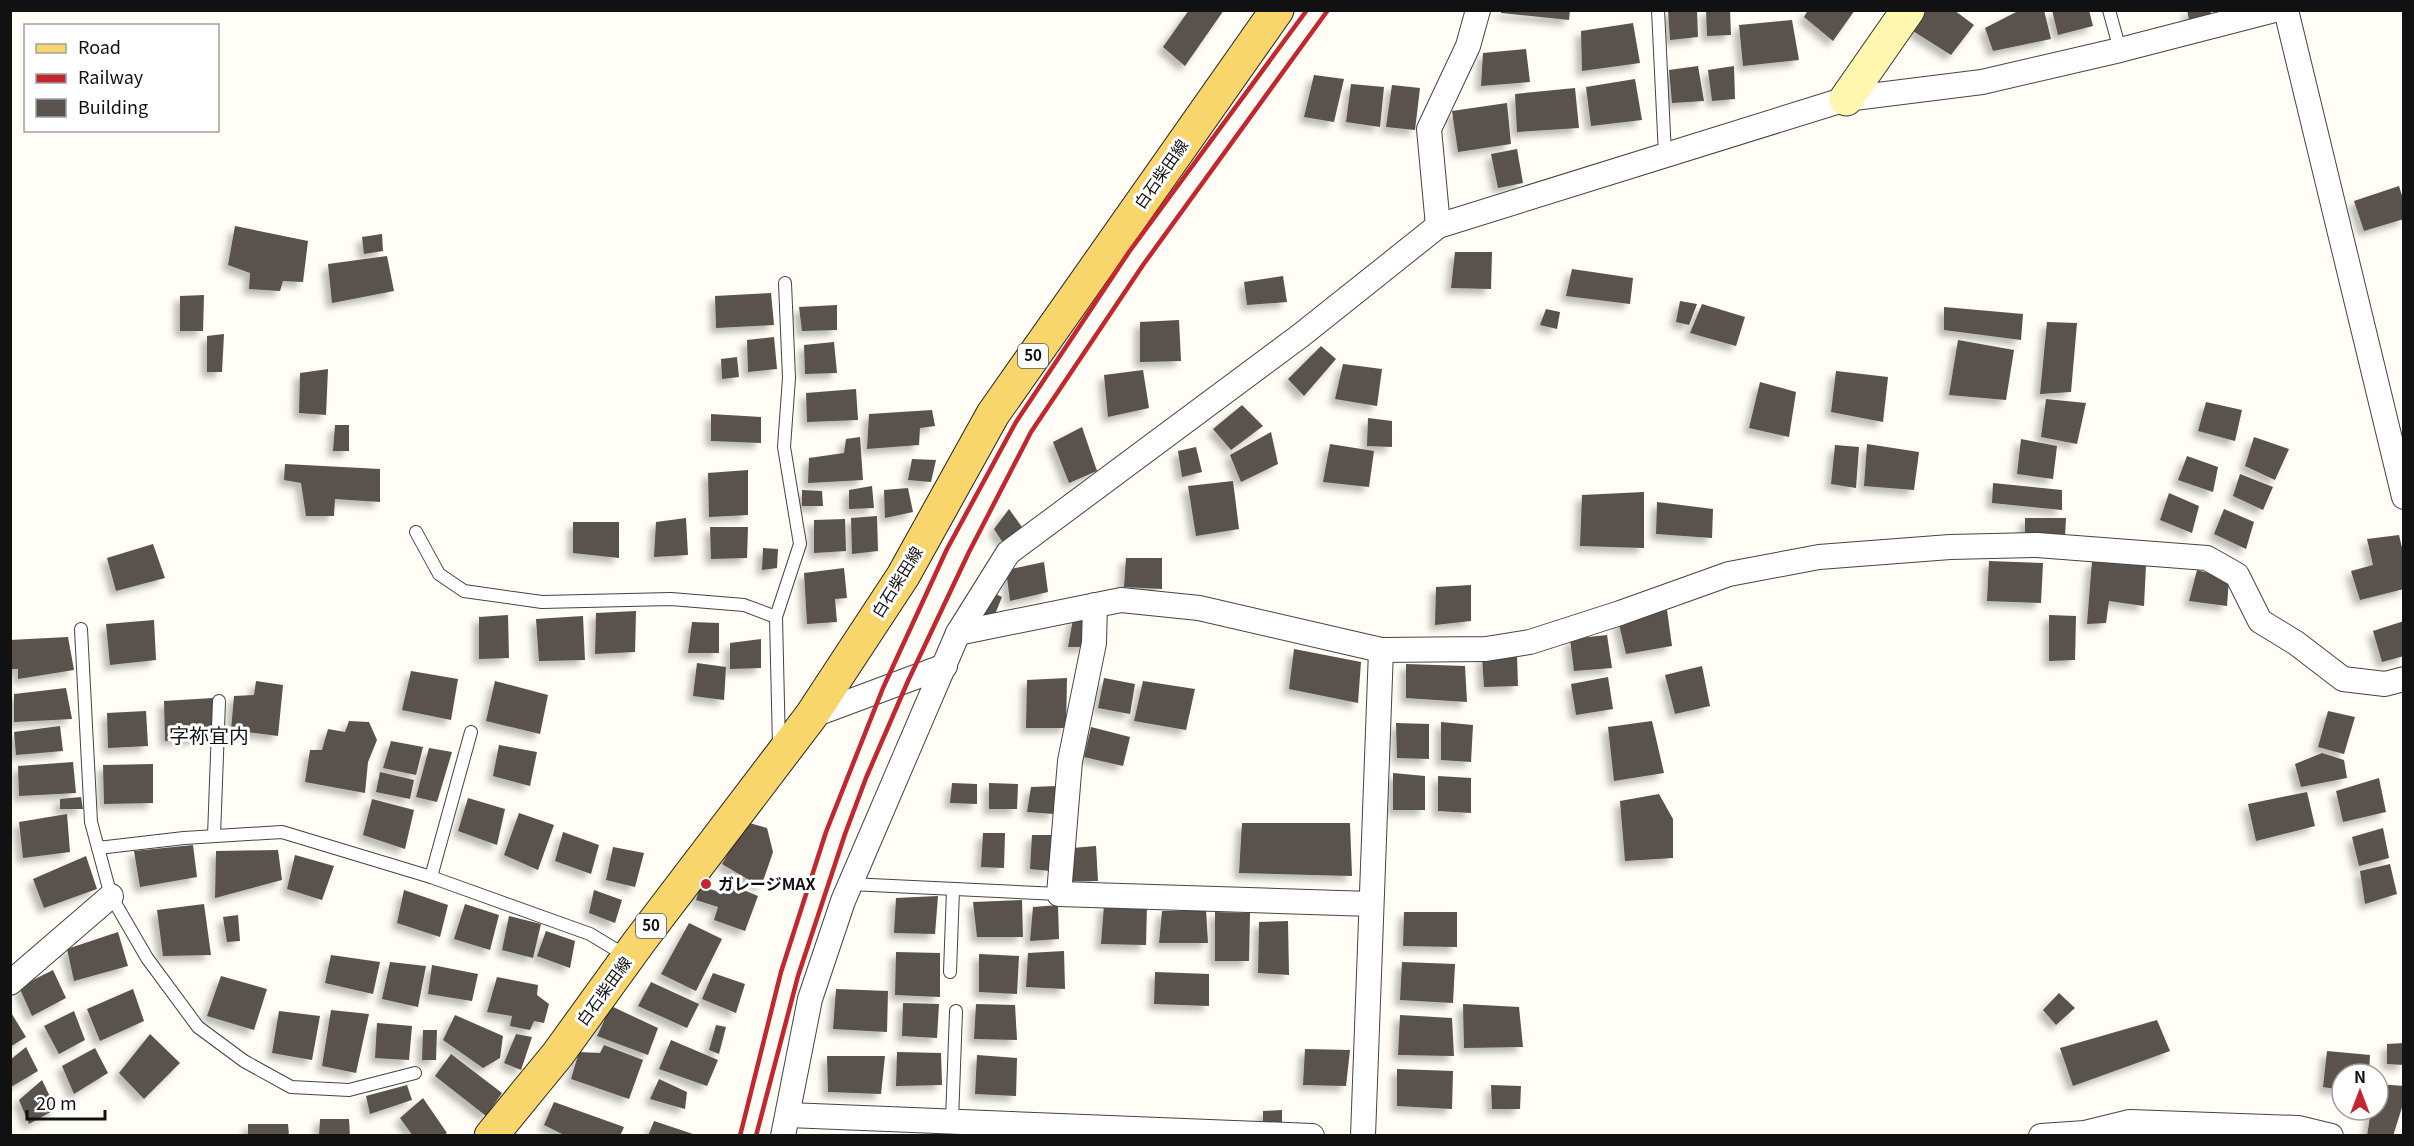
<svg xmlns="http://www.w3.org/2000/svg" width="2414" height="1146" font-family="Georgia,'Noto Sans JP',serif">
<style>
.building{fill:#5a524d;filter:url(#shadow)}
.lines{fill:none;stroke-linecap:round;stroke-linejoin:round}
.lane-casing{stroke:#444;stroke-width:14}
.street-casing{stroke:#444;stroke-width:26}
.secondary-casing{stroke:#333;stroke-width:35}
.primary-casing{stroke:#222;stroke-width:35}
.lane{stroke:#fff;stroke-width:12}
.street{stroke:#fff;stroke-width:24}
.secondary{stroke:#fff6b0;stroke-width:33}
.primary{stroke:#f9d66b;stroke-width:33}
.rail{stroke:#c4262e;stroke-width:4.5}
.poi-dot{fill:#c4262e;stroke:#fff;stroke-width:2}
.labels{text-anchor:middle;stroke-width:6;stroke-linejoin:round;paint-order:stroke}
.shield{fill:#fff;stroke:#585858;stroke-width:1.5}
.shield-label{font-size:15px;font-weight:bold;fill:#111}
.street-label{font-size:16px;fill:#111;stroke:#fff}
.poi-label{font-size:16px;font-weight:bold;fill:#111;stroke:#fff;text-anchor:start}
.quarter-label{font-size:20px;fill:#111;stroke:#fff}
</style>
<defs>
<filter id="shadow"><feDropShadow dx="-5.5" dy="5.5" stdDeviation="3" flood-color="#0004"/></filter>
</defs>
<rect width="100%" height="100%" fill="#fffdf5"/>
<!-- building -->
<g class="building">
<path d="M1189 10H1224L1185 66 1163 47Z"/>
<path d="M1501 10H1570L1569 20 1501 13Z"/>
<path d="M1668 10H1697L1698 37 1670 40Z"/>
<path d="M1706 10H1730L1731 35 1707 36Z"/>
<path d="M1808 10H1855L1833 41 1804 17Z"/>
<path d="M1927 10H1954L1974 25 1951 55 1913 31Z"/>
<path d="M2020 10H2044L2051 39 1993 51 1985 28Z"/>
<path d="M2052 10H2089L2093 26 2058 35Z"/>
<path d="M2187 10H2210L2211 14 2189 20Z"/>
<path d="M1792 20 1799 60 1743 66 1739 25Z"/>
<path d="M1633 23 1640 63 1582 71 1581 31Z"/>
<path d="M1526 49 1530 82 1481 86 1483 53Z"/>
<path d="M1698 66 1704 101 1672 103 1669 70Z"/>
<path d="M1734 66 1735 99 1712 101 1708 70Z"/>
<path d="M1314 75 1344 79 1334 122 1304 117Z"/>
<path d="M1635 79 1642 120 1591 126 1586 87Z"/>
<path d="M1351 84 1384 87 1380 127 1346 122Z"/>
<path d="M1392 85 1420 88 1415 130 1386 127Z"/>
<path d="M1575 88 1579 128 1517 132 1515 94Z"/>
<path d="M1507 103 1511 144 1458 152 1452 111Z"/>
<path d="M1517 149 1523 183 1498 188 1491 154Z"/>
<path d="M2399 186 2404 202V219L2364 231 2354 201Z"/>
<path d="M235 226 308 241 303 282 283 281 280 291 249 289 250 273 228 265Z"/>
<path d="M382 234 383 251 364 254 362 237Z"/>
<path d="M1455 252H1492L1491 289 1451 288Z"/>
<path d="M387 256 394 291 332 303 328 264Z"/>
<path d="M1572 269 1633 278 1630 304 1566 296Z"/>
<path d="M1283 276 1287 302 1247 305 1244 282Z"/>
<path d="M771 293 774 325 716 328 715 296Z"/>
<path d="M204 295 203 331H180V296Z"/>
<path d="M1680 301 1697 304 1689 325 1676 322Z"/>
<path d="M1702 304 1745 317 1736 346 1690 333Z"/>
<path d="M837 305V330L802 331 799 307Z"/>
<path d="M1944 307 2023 314 2021 340 1944 330Z"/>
<path d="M1546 309 1560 312 1557 329 1540 325Z"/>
<path d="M1179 320 1181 361 1140 362V322Z"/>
<path d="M2047 322 2077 323 2071 392 2040 394Z"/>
<path d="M224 334 222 372H207V336Z"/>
<path d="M774 337 777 369 748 372 747 340Z"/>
<path d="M1958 340 2014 350 2006 400 1949 395Z"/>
<path d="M834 342 837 373 805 374 804 345Z"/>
<path d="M1321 346 1336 359 1304 396 1288 379Z"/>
<path d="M737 357 739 377 722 379 721 359Z"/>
<path d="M1343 364 1382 369 1377 406 1335 399Z"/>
<path d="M328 369 326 415 299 413 300 373Z"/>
<path d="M1143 370 1149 408 1108 417 1104 375Z"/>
<path d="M1836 371 1888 377 1883 422 1831 412Z"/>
<path d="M1760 382 1796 392 1789 437 1749 428Z"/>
<path d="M856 389 858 420 807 422 806 393Z"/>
<path d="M2046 399 2086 403 2077 444 2041 437Z"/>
<path d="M2206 402 2242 410 2235 441 2198 431Z"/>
<path d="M1242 405 1263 426 1231 450 1213 429Z"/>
<path d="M932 410 935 426 920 428 919 445 867 449 869 414Z"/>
<path d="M711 414 761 417V443L711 441Z"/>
<path d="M1368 418 1392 421V447L1367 446Z"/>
<path d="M335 425H349V451H333Z"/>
<path d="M1082 427 1097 471 1069 483 1053 442Z"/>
<path d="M1271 432 1278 464 1241 482 1230 455Z"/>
<path d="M860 437 863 480 808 483 809 458 844 453 846 439Z"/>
<path d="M2254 437 2289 449 2275 480 2245 466Z"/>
<path d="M2021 439 2057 446 2053 479 2017 474Z"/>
<path d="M1330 444 1374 451 1369 487 1323 482Z"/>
<path d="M1867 444 1919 452 1914 490 1864 486Z"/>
<path d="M1835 445 1859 447 1856 488 1831 484Z"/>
<path d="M1196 447 1202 472 1182 477 1178 451Z"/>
<path d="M2187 456 2218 467 2213 492 2178 480Z"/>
<path d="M912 459 936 460 931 482 908 480Z"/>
<path d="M285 464 380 469V502L335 499 334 516H306L301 483 284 480Z"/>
<path d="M748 470V515L709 517 708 473Z"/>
<path d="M2240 474 2273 487 2263 510 2233 496Z"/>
<path d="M1233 481 1239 529 1196 536 1188 486Z"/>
<path d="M1993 483 2062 490V510L1992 503Z"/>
<path d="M872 486 874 508 849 509V490Z"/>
<path d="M908 488 913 512 885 518 884 490Z"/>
<path d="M802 490 822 491 823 506H802Z"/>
<path d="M1644 492V548L1580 546 1582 495Z"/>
<path d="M2169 493 2199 506 2192 533 2160 520Z"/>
<path d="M1657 502 1713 509 1712 538 1656 534Z"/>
<path d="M1009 509 1022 527 1003 543 994 529Z"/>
<path d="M2224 509 2254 522 2246 549 2214 534Z"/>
<path d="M877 516 878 551 852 554 851 518Z"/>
<path d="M686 518 688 555 654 557 656 522Z"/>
<path d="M2025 518H2066L2065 537 2025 535Z"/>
<path d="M845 519 846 551 814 553V520Z"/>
<path d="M573 522H619V558L573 553Z"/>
<path d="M710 527H748L747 558 711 559Z"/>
<path d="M2399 535 2404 556V589L2360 600 2351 571 2373 565 2367 539Z"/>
<path d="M153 544 165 578 116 591 107 558Z"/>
<path d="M763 548 778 549 777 568 762 570Z"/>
<path d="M1126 558H1162V589L1124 587Z"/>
<path d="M1989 561 2043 563 2041 603 1987 601Z"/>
<path d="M2092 561 2146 565 2144 606 2109 601 2106 623 2087 624Z"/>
<path d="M1044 562 1048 592 1010 601 1006 570Z"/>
<path d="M844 568 847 598 835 599 837 622 807 624 804 573Z"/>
<path d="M2197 570 2229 578 2227 606 2189 601Z"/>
<path d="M1471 585V621L1435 625 1436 587Z"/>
<path d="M989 591 1002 597 993 619 977 613Z"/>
<path d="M1667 610 1672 646 1626 654 1618 620Z"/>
<path d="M636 611 635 652 595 654 596 613Z"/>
<path d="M508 615 509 658 479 659V617Z"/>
<path d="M2049 615 2076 616 2075 660 2049 661Z"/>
<path d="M583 616 585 660 539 661 536 619Z"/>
<path d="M1089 617 1086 647H1068L1073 619Z"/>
<path d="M154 620 156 660 110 665 106 624Z"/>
<path d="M2404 621V656L2382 662 2373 631Z"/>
<path d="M692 622 719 623V653H688Z"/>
<path d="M1607 635 1612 668 1574 671 1570 639Z"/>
<path d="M68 637 74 670 18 679V669H10V640Z"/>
<path d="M761 639V668L730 669V643Z"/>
<path d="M1294 649 1361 662 1358 703 1289 689Z"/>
<path d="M1517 655 1518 686 1484 687 1482 657Z"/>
<path d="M697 663 726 667 724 700 693 696Z"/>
<path d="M1406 664 1465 666 1467 702 1406 698Z"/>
<path d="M1702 666 1710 706 1675 714 1665 675Z"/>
<path d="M411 671 458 679 451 720 402 710Z"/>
<path d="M1608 677 1613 709 1576 715 1571 684Z"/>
<path d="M1067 678 1066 728H1026L1027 680Z"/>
<path d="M1104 678 1135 684 1130 714 1098 708Z"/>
<path d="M256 681 283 685 278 736 231 730 234 696 254 695Z"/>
<path d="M495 681 548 695 540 734 486 721Z"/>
<path d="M1143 681 1195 689 1186 730 1134 721Z"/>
<path d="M66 688 72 719 14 722V694Z"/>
<path d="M213 698 214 737 165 741 164 701Z"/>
<path d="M146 711 148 746 108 748 107 713Z"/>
<path d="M2328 711 2355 717 2344 754 2318 747Z"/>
<path d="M349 721 369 722 377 740 368 762 365 793 305 782 310 750H322L328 729 345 732Z"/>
<path d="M1652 721 1664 773 1614 781 1608 727Z"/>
<path d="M1441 722 1473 725 1471 762 1441 760Z"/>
<path d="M1396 723 1429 724V759L1397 758Z"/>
<path d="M60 726 63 751 16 755 14 732Z"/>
<path d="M1091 727 1130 737 1123 766 1084 757Z"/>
<path d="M391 741 423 747 416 775 383 768Z"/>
<path d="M499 745 537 752 530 786 493 776Z"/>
<path d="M429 748 452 752 437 802 416 797Z"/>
<path d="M2322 753 2344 760 2347 778 2301 787 2295 764Z"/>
<path d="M73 762 76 793 19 796 18 766Z"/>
<path d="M153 764V803L104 804 103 765Z"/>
<path d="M380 772 414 780 410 799 376 792Z"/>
<path d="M1393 773 1425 776V810H1393Z"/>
<path d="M1438 776 1471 778V813L1438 811Z"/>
<path d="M2379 778 2386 812 2343 822 2336 791Z"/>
<path d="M952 783 977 784V804L950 803Z"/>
<path d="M989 783 1018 784 1017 809H989Z"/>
<path d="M1057 786 1054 814 1027 812 1031 787Z"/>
<path d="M2307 792 2315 826 2256 841 2248 804Z"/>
<path d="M1659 794 1673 819V858L1625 861 1620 801Z"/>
<path d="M81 797 83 809H60V799Z"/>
<path d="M468 798 505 809 497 845 458 831Z"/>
<path d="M372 799 414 810 405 849 363 835Z"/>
<path d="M519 813 554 825 538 870 504 855Z"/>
<path d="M67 814 70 852 23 858 19 822Z"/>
<path d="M746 822 767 828 773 852 761 887 722 864Z"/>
<path d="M1242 823H1350L1352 876 1239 873Z"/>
<path d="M2383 828 2389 858 2359 866 2352 837Z"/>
<path d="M563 832 599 845 591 874 555 861Z"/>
<path d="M983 833H1005L1004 868 981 867Z"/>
<path d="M1032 835H1051L1050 871 1030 869Z"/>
<path d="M193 845 197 877 140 887 134 851Z"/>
<path d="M1096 846 1098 881H1073L1072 848Z"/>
<path d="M613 847 644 853 635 887 606 880Z"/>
<path d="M278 850 282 880 215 898 216 851Z"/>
<path d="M295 855 334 866 322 900 287 889Z"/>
<path d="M86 856 97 889 44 908 33 879Z"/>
<path d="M2390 864 2397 894 2365 904 2360 871Z"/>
<path d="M729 884 758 896 745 931 714 920 718 907 696 900 700 886 723 893Z"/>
<path d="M404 890 448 905 440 937 397 923Z"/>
<path d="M594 890 622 900 615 923 589 913Z"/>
<path d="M938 896 935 934 894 933 896 898Z"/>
<path d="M1022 900 1023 937H977L973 902Z"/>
<path d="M204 904 211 955 163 956 157 910Z"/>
<path d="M465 904 499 915 490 950 454 939Z"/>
<path d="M1147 904 1146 945 1101 944 1104 905Z"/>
<path d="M1058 905 1059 939 1030 941 1033 907Z"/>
<path d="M1206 910 1208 943H1159L1162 911Z"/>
<path d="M1215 912 1250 913 1249 961H1215Z"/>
<path d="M1404 912H1457V947L1403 946Z"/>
<path d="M238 915 240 941 227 942 223 917Z"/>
<path d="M509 916 541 924 533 958 502 950Z"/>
<path d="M1288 921 1289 975 1258 973 1259 922Z"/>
<path d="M689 923 722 939 696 991 661 974Z"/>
<path d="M546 931 575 941 570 968 537 956Z"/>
<path d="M118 932 128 966 74 981 67 949Z"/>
<path d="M1064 951 1065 989 1026 987 1028 953Z"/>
<path d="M896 952 940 953V997L895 995Z"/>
<path d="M979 954 1019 956 1017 994 979 992Z"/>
<path d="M331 955 380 962 373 994 325 983Z"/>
<path d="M390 962 426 966 418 1007 382 999Z"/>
<path d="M1402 962 1455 964 1453 1003 1400 1000Z"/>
<path d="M432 965 478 974 472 1001 428 994Z"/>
<path d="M53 970 66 998 32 1016 19 987Z"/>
<path d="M1155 972 1209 974V1006L1154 1004Z"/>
<path d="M713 973 745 984 736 1013 702 999Z"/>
<path d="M221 976 267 989 254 1030 207 1016Z"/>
<path d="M497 977 538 985 537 995 549 1004 544 1023 534 1021 530 1030 510 1026 512 1016 487 1012Z"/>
<path d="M651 982 699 1004 687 1028 638 1006Z"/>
<path d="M133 989 144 1021 100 1041 87 1009Z"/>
<path d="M836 989 888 991 887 1032 833 1029Z"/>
<path d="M2059 993 2075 1008 2056 1025 2043 1010Z"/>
<path d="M903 1003 939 1004 937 1038 902 1036Z"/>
<path d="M976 1004 1015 1005 1017 1040 974 1039Z"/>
<path d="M1463 1004 1519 1007 1523 1047 1464 1048Z"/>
<path d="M611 1006 658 1028 648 1055 597 1036Z"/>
<path d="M331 1010 369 1014 356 1073 322 1066Z"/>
<path d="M10 1011 26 1037 10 1047Z"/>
<path d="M74 1011 85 1040 59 1054 44 1026Z"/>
<path d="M279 1011 320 1016 312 1060 272 1053Z"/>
<path d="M455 1015 503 1036 500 1058 483 1068 443 1040Z"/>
<path d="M1400 1015 1452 1018 1454 1056 1398 1055Z"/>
<path d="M2157 1020 2170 1051 2073 1086 2060 1048Z"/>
<path d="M377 1023 412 1026 409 1060 375 1058Z"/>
<path d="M716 1025 726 1027 719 1054 709 1050Z"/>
<path d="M423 1030H437L436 1060H422Z"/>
<path d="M150 1034 180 1063 144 1099 119 1073Z"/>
<path d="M516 1034 532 1037 521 1070 504 1063Z"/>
<path d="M671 1040 718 1060 707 1086 659 1069Z"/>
<path d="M2404 1043V1065L2387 1064V1044Z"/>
<path d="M604 1045 643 1060 629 1099 571 1079 579 1052 600 1053Z"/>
<path d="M26 1047 38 1071 11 1087 10 1060Z"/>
<path d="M95 1048 108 1073 74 1094 62 1066Z"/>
<path d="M1305 1049 1350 1050 1346 1086 1303 1085Z"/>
<path d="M2327 1051 2370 1055 2369 1074H2342V1090L2323 1087Z"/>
<path d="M897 1052 941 1053 942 1085 896 1086Z"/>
<path d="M451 1054 502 1093 486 1116 435 1076Z"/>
<path d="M977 1055 1017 1058 1016 1096 975 1094Z"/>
<path d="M827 1056H885L881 1094 828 1092Z"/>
<path d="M1397 1069 1453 1071 1452 1109 1397 1106Z"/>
<path d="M659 1079 687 1092 685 1109 650 1099Z"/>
<path d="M42 1080 56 1109 29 1124 19 1100Z"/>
<path d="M2378 1084 2404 1086V1101L2393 1136H2367L2371 1110H2378Z"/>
<path d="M407 1085 412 1100 370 1114 366 1096Z"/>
<path d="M1491 1085 1521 1086 1520 1109H1492Z"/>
<path d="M423 1098 447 1133 442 1136H413L400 1118Z"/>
<path d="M554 1102 624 1127 620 1136H566L544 1125Z"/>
<path d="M1282 1110V1127L1263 1126V1111Z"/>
<path d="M320 1119H349L350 1136H319Z"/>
<path d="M654 1121 696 1135V1136H648Z"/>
<path d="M248 1124H288L289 1136H248Z"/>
</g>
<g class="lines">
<defs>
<g id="lane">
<path d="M1658 10 1665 155"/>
<path d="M2109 10 2120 50"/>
<path d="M416 532 439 574 464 591 542 602 671 599 744 605 776 617"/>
<path d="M81 629 91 822 111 896 147 958 198 1027 244 1061 291 1087 349 1090 415 1073"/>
<path d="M779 747 776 617 800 544 784 447 789 378 785 283"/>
<path d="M214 836 219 701"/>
<path d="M98 848 184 838 282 832 431 877 590 934 628 957"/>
<path d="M431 877 471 732"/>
<path d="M850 884 1059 894"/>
<path d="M950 972 953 889"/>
<path d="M952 1121 956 1011"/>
</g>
<g id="street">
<path d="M2286 10 2404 497"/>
<path d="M1438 226 1429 129 1468 46 1478 10"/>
<path d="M1095 605 1094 643 1070 761 1059 894 1371 904"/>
<path d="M958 633 1121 600 1199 608 1381 650 1486 649 1530 642 1620 613 1729 574 1819 557 1950 547 2037 545 2207 558 2237 575 2260 621 2296 643 2343 679 2385 684 2404 679"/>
<path d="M811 716 945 666"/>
<path d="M10 983 111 896"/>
<path d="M788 1115 1312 1136"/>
<path d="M783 1136 810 999 843 901 958 633 1008 553 1300 336 1438 226 1846 99 1982 82 2120 50 2275 10"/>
<path d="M1363 1136 1381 650"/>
<path d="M2041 1136 2085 1133 2130 1122 2298 1128 2331 1136"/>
</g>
<path id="secondary" d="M1846 99 1908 10"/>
<path id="primary" d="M491 1136 558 1054 639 942 811 716 903 576 993 414 1277 10"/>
</defs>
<!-- lane casing -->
<use href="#lane" class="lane-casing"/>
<!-- street casing -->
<use href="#street" class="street-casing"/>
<!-- secondary casing -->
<use href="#secondary" class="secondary-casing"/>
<!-- primary casing -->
<use href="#primary" class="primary-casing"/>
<!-- lane -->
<use href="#lane" class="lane"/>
<!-- street -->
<use href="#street" class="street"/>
<!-- secondary -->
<use href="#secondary" class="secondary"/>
<!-- primary -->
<use href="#primary" class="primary"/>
<!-- rail -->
<g class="rail">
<path d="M740 1136 781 972 826 832 883 688 947 549 1016 422 1129 252 1307 10"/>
<path d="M756 1136 798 976 845 834 866 778 908 681 969 552 1031 432 1143 265 1328 10"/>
</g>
</g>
<!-- markers -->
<circle class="poi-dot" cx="706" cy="884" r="6"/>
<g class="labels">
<!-- shield labels -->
<g class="shield">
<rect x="1018" y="344" width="30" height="24" rx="4.5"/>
<rect x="636" y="914" width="30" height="24" rx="4.5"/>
</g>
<g class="shield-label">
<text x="1033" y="361">50</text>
<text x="651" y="931">50</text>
</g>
<!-- street labels -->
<g class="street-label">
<text transform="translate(1161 174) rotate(-55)" y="6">白石柴田線</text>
<text transform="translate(897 582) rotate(-58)" y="6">白石柴田線</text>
<text transform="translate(604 991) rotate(-54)" y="6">白石柴田線</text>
</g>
<!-- poi labels -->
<g class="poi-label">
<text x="718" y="890">ガレージMAX</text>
</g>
<!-- quarter labels -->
<g class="quarter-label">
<text x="209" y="743">字祢宜内</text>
</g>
</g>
<!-- border -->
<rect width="2414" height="1146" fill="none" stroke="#111111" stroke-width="24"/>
<!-- legend -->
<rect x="24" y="24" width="195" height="108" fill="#ffffff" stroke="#a0a0a0" stroke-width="1.5"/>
<rect x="36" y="44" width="30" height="9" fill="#f9d66b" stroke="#a0a0a0" stroke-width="1.5"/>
<text x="78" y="54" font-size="18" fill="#111111">Road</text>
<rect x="36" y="74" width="30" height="9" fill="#c4262e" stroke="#a0a0a0" stroke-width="1.5"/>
<text x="78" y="84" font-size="18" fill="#111111">Railway</text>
<rect x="36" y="99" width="30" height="18" fill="#5a524d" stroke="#a0a0a0" stroke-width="1.5"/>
<text x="78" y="114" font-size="18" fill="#111111">Building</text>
<!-- north arrow -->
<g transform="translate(2360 1092)"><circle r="28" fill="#ffffff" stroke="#a0a0a0" stroke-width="1.5"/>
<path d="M0-4.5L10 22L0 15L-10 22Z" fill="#c4262e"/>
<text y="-9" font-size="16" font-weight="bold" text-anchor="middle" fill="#111111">N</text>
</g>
<!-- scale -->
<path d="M27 1110v9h78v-9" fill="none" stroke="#111111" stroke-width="3"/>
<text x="36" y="1110" font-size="18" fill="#111111" stroke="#ffffff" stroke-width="4.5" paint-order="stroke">20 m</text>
</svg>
